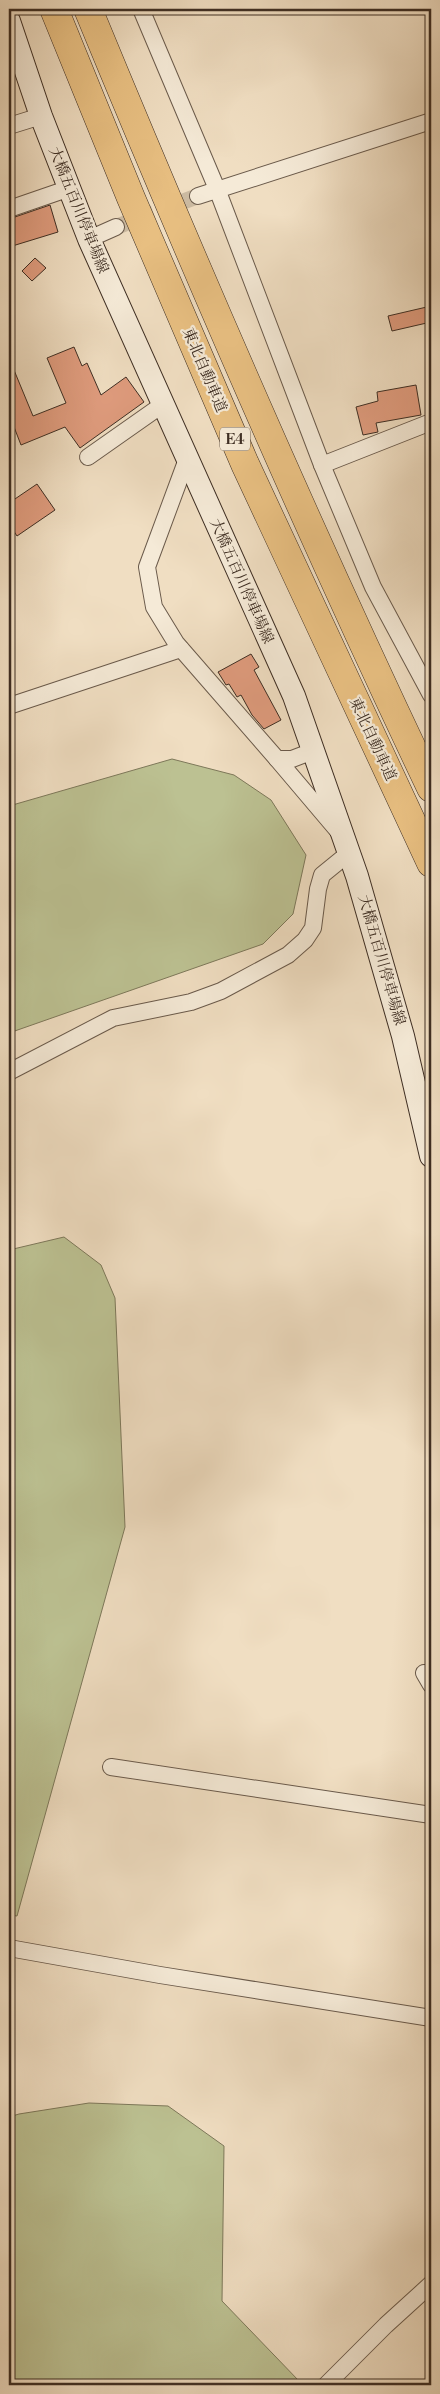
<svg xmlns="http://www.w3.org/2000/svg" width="440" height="2394" font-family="'Libre Bodoni','Noto Serif JP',serif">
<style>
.green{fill:#bcc192;stroke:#7d785a}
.building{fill:#e09c7e;stroke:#3e2e23}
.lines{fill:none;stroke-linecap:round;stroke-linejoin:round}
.street-tunnel{stroke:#ccbba2;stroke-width:16;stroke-dasharray:16 8;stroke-linecap:butt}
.street-casing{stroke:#6a5a4b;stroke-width:18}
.secondary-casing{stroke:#3e2e23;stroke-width:24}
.highway-casing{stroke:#3e2e23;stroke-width:29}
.street{stroke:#f5ead7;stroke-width:16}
.secondary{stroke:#f5ead7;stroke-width:22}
.highway{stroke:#e8bf81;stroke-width:28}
.labels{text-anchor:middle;stroke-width:4.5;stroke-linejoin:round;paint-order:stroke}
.shield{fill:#f5ead7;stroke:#756659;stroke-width:1}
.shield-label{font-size:14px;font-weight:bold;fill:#3e2e23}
.street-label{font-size:15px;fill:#3e2e23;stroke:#f5ead7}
</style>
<rect width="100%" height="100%" fill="#f0dec2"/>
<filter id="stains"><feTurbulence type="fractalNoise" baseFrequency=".004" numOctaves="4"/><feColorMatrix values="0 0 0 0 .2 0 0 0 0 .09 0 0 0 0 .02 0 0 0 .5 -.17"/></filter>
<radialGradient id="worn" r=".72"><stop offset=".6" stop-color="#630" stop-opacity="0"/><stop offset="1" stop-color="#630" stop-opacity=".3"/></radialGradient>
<!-- green -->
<g class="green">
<path d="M172 759 234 775 271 800 306 855 293 914 263 944 9 1033V806Z"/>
<path d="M64 1237 101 1265 115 1298 125 1527 17 1916 9 1915V1250Z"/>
<path d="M89 2103 168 2106 224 2146 222 2301 299 2381 296 2385H9V2117L19 2114Z"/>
</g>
<!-- building -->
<g class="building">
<path d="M50 205 58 232 9 247V219Z"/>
<path d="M35 258 46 268 32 281 22 271Z"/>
<path d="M431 306V322L392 331 388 316Z"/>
<path d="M74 347 82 366 87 363 101 395 126 377 144 402 80 448 65 427 21 445 9 414V358L33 416 66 403 47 358Z"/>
<path d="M416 385 421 415 376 423 378 432 363 435 356 407 378 401 377 392Z"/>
<path d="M37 484 55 510 17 536 9 524V503Z"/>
<path d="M251 654 259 667 254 670 281 720 264 729 252 715 241 695 237 697 229 684 226 685 218 672Z"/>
</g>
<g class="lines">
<!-- street-tunnel -->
<path class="street-tunnel" d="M116 227 198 196"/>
<defs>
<g id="street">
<path d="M141 9 217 189 322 465 431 422"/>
<path d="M9 126 41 116"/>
<path d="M198 196 431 121"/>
<path d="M9 209 70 188"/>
<path d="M89 239 116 227"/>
<path d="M88 457 162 405"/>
<path d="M187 459 147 567 154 607 176 643 277 759H292L313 751"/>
<path d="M322 465 373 587 431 695"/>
<path d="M9 706 181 649"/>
<path d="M277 759 338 831"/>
<path d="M9 1072 113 1018 191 1002 221 991 288 955 305 940 313 928 318 889 322 875 349 853"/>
<path d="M424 1673 431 1685"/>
<path d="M111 1767 431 1815"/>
<path d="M9 1948 160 1975 431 2018"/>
<path d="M326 2385 386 2325 431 2284"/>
</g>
<path id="secondary" d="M9 21 41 116 89 239 294 696 357 876 403 1036 431 1156"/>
<g id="highway">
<path d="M54 9 131 198 245 464 431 863"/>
<path d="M88 9C196 271 309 532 431 788"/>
</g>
</defs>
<!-- street casing -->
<use href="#street" class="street-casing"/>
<!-- secondary casing -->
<use href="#secondary" class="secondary-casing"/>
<!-- highway casing -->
<use href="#highway" class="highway-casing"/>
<!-- street -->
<use href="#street" class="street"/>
<!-- secondary -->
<use href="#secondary" class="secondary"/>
<!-- highway -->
<use href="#highway" class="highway"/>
</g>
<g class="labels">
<!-- shield labels -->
<rect class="shield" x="220" y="427.5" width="30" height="23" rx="4"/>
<g class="shield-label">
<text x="235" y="444">E4</text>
</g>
<!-- street labels -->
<g class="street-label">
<text transform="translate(79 210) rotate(68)" y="5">大橋五百川停車場線</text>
<text transform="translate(205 370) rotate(67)" y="5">東北自動車道</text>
<text transform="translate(242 581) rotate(66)" y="5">大橋五百川停車場線</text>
<text transform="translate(373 739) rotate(65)" y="5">東北自動車道</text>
<text transform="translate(382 960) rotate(74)" y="5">大橋五百川停車場線</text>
</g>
</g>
<!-- margin -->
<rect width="440" height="2394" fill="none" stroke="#f0dec2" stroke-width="30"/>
<rect x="10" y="10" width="420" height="2374" fill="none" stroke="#3e2e23" stroke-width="2.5"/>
<rect x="15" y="15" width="410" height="2364" fill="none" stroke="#3e2e23"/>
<rect width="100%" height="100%" filter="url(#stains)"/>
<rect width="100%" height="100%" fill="url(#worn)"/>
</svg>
